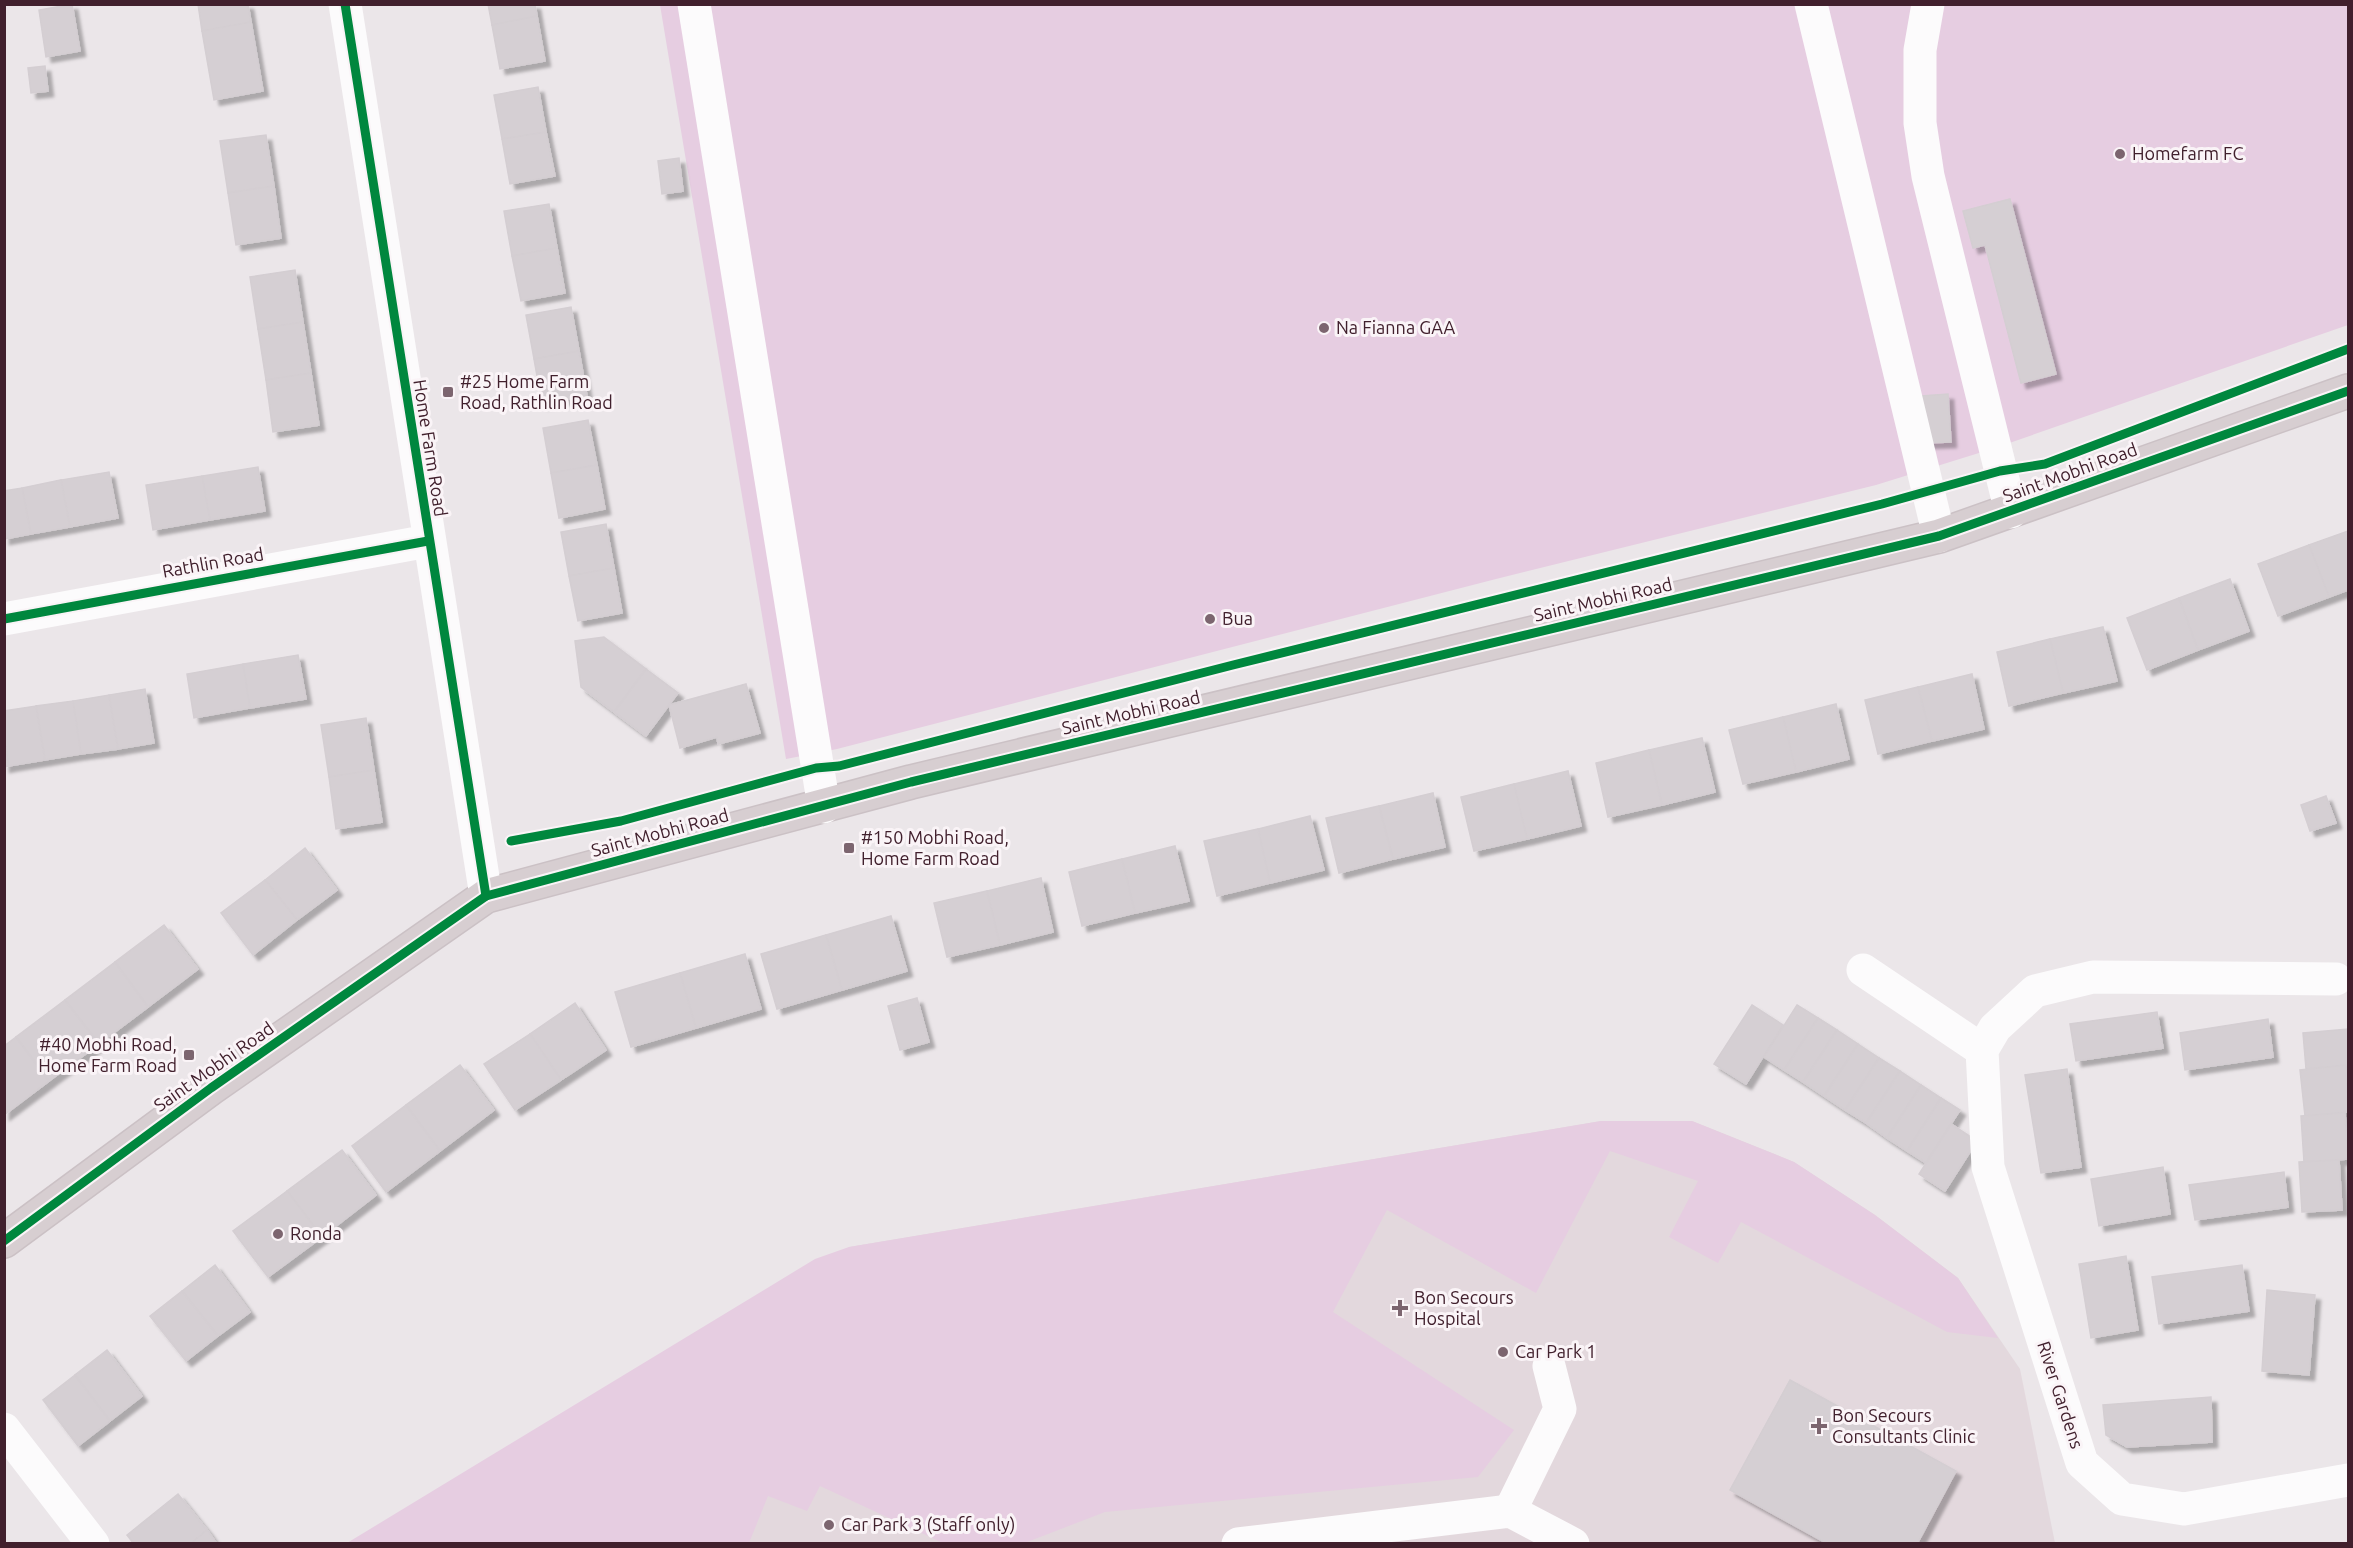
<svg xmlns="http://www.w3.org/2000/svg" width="2353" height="1548" font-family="Ubuntu,sans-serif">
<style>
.built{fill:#e3d8dd}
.green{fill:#e6cde1}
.building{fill:#d5cfd3;stroke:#d4ced2;stroke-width:1.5;filter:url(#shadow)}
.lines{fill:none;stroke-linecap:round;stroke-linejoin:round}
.major-casing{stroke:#cbc1c5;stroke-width:36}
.minor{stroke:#fcfbfc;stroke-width:33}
.major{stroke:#d7ced1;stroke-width:33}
.cycleway-casing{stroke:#faf4f7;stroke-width:13}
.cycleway{stroke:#00873e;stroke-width:9}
.poi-dot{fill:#7c656f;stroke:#faf4f7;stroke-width:2}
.labels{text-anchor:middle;stroke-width:6;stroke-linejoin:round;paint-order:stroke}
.poi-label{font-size:18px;fill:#41202d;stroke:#faf4f7;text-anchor:start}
.street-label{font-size:18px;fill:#41202d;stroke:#faf4f7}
</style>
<defs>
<filter id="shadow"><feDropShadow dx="5.5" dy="5.5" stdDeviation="1.5" flood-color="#0004"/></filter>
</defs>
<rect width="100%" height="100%" fill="#ebe6e9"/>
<!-- built -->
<path class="built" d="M1601 1121H1692L1794 1162 1875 1215 1958 1278 2020 1369 2055 1543 714 1544 849 1247Z"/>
<!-- green -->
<g class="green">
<path d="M660 5H2348V325L1995 448 1876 485 1496 579 837 749 786 759Z"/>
<path d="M1601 1121H1692L1794 1162 1875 1215 1958 1278 1998 1338 1947 1332 1741 1222 1718 1263 1669 1237 1698 1181 1610 1151 1536 1293 1387 1210 1333 1312 1514 1430 1478 1477 1105 1512 1022 1544 943 1543 820 1486 807 1511 768 1496 749 1543H347L815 1259 849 1247Z"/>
</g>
<!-- building -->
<g class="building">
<path d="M72 4 80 51 46 57 39 10Z"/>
<path d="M198 4H248L251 22 202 31Z"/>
<path d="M488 4H535L537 16 492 25Z"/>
<path d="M537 16 545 61 500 69 492 25Z"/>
<path d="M251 22 263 91 214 100 202 31Z"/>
<path d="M45 66 48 91 31 93 28 68Z"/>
<path d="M538 87 546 132 502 139 494 95Z"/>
<path d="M546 132 555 176 510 184 502 139Z"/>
<path d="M266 135 274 186 228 193 220 141Z"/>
<path d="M679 158 683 191 662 194 658 161Z"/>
<path d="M274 186 281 238 236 245 228 193Z"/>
<path d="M2010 199 2056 374 2021 383 1985 245 1973 248 1963 211Z"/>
<path d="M549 204 557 248 512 256 504 211Z"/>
<path d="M557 248 565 293 521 301 512 256Z"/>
<path d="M295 270 303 322 258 329 250 277Z"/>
<path d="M571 307 579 351 534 359 526 315Z"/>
<path d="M303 322 311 373 266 380 258 329Z"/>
<path d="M579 351 587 396 542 404 534 359Z"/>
<path d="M311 373 319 425 273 432 266 380Z"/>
<path d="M1948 394 1951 442 1924 443 1921 396Z"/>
<path d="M588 420 597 465 551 473 543 428Z"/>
<path d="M597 465 605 509 559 518 551 473Z"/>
<path d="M258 467 265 511 210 520 202 476Z"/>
<path d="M109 472 118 518 70 527 61 480Z"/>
<path d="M202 476 210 520 153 530 146 485Z"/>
<path d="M61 480 70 527 31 534 22 488Z"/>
<path d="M22 488 31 534 4 539V491Z"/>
<path d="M606 524 614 568 569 576 561 532Z"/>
<path d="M2348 531V590L2329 597 2309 545Z"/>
<path d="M2309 545 2329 597 2278 616 2258 564Z"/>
<path d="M614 568 622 613 578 621 569 576Z"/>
<path d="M2230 579 2249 631 2198 650 2179 598Z"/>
<path d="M2179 598 2198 650 2147 670 2127 618Z"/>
<path d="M2103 627 2117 681 2063 693 2050 639Z"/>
<path d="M604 637 646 669 614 712 581 687 575 641Z"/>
<path d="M2050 639 2063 693 2009 706 1997 652Z"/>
<path d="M298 655 306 699 250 708 243 664Z"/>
<path d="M243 664 250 708 194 718 187 674Z"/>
<path d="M646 669 678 693 646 736 614 712Z"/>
<path d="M1972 674 1984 729 1932 741 1918 687Z"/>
<path d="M746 684 760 733 718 744 717 737 680 748 669 705Z"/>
<path d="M1918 687 1932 741 1878 754 1865 700Z"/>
<path d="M145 689 154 743 118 749 109 695Z"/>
<path d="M109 695 118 749 81 754 73 701Z"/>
<path d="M73 701 81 754 45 760 36 706Z"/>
<path d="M1836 704 1849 759 1796 772 1783 717Z"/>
<path d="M36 706 45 760 9 766 4 740V711Z"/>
<path d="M1783 717 1796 772 1743 784 1729 730Z"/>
<path d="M366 718 374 770 329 777 321 725Z"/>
<path d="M1702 738 1715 792 1662 805 1649 750Z"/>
<path d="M4 740 9 766 4 767Z"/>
<path d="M1649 750 1662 805 1608 817 1596 763Z"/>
<path d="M374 770 382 822 336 829 329 777Z"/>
<path d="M1568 771 1581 826 1527 839 1514 784Z"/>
<path d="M1514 784 1527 839 1474 851 1461 797Z"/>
<path d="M1433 793 1445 847 1393 859 1379 806Z"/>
<path d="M2326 796 2336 823 2310 831 2301 805Z"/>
<path d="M1379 806 1393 859 1339 873 1326 818Z"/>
<path d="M1310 816 1324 870 1270 883 1258 829Z"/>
<path d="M1258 829 1270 883 1217 896 1204 841Z"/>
<path d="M1175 846 1189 901 1135 913 1122 859Z"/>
<path d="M305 848 337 890 297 920 265 880Z"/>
<path d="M1122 859 1135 913 1082 926 1069 872Z"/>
<path d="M1041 878 1053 932 1000 945 987 891Z"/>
<path d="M265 880 297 920 253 955 221 913Z"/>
<path d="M987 891 1000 945 947 957 934 903Z"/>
<path d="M891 916 907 971 842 990 826 935Z"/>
<path d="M164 925 198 969 148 1007 115 962Z"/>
<path d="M826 935 842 990 777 1009 761 954Z"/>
<path d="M745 954 761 1009 696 1028 680 973Z"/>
<path d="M115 962 148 1007 99 1044 65 1000Z"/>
<path d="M680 973 696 1028 631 1047 615 992Z"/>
<path d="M917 998 929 1042 900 1050 888 1006Z"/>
<path d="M65 1000 99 1044 49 1081 16 1037Z"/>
<path d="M575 1003 606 1050 561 1080 530 1034Z"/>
<path d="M1752 1005 1783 1025 1746 1084 1714 1064Z"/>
<path d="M1797 1005 1818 1018 1784 1070 1764 1057Z"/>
<path d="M2157 1012 2163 1048 2076 1061 2070 1024Z"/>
<path d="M1818 1018 1837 1030 1803 1082 1784 1070Z"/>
<path d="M2268 1019 2273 1057 2185 1070 2180 1033Z"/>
<path d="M2348 1029V1065L2306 1069 2303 1033Z"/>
<path d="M1837 1030 1858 1044 1824 1096 1803 1082Z"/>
<path d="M530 1034 561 1080 515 1110 484 1064Z"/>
<path d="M16 1037 49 1081 4 1115V1046Z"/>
<path d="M1858 1044 1879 1058 1845 1110 1824 1096Z"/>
<path d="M1879 1058 1900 1071 1866 1123 1845 1110Z"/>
<path d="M460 1065 494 1110 440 1151 406 1105Z"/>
<path d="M2346 1065 2348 1112 2305 1116 2300 1070Z"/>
<path d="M2067 1069 2081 1167 2041 1173 2025 1075Z"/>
<path d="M1900 1071 1921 1085 1887 1138 1866 1123Z"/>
<path d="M1921 1085 1941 1098 1907 1151 1887 1138Z"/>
<path d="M1941 1098 1960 1110 1926 1163 1907 1151Z"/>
<path d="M406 1105 440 1151 386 1192 352 1146Z"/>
<path d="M2345 1113 2348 1159 2304 1162 2301 1116Z"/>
<path d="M1951 1124 1977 1141 1945 1191 1919 1174Z"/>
<path d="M342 1150 376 1195 322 1237 287 1191Z"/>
<path d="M2339 1160 2342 1210 2302 1212 2299 1162Z"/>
<path d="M2163 1167 2170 1214 2099 1226 2091 1179Z"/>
<path d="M2284 1172 2288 1207 2195 1220 2189 1185Z"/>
<path d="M287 1191 322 1237 268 1277 233 1231Z"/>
<path d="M2126 1256 2138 1330 2091 1338 2079 1264Z"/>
<path d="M215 1265 250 1312 218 1336 182 1291Z"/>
<path d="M2242 1265 2249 1311 2159 1324 2152 1277Z"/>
<path d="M2267 1290 2315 1295 2309 1375 2262 1371Z"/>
<path d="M182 1291 218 1336 186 1361 150 1316Z"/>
<path d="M107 1350 142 1396 110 1421 75 1375Z"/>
<path d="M75 1375 110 1421 78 1446 43 1400Z"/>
<path d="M1790 1380 1956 1471 1917 1544H1828L1730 1490Z"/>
<path d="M2211 1397 2212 1442 2127 1447 2106 1435 2103 1405Z"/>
<path d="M178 1494 207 1530 191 1544H134L127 1535Z"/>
<path d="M207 1530 217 1544H191Z"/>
</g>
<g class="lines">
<defs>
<path id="major" d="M4 1241 211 1088 486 896 911 782 1939 536 2348 391"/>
</defs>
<!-- major casing -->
<use href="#major" class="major-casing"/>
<!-- minor -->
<g class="minor">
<path d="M345 4 486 896"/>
<path d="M694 4 824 807"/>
<path d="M1811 4 1939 536"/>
<path d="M1928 4 1920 50V123L1928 176 2011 512"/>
<path d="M4 619 428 541"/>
<path d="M1863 970 1982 1050"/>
<path d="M2336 979 2093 977 2035 991 1995 1028 1982 1050 1988 1167 2082 1463 2122 1499 2184 1509 2348 1480"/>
<path d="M4 1429 93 1544"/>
<path d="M1510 1511 1560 1409 1549 1366"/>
<path d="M1238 1544 1510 1511 1573 1544"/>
</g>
<!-- major -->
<use href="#major" class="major"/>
<defs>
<g id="cycleway">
<path d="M345 4 486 896"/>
<path d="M4 619 428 541"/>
<path d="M511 841 621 821 816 768 839 766 1233 665 1882 504 2000 471 2045 464 2348 349"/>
<path d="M4 1241 211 1088 486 896 911 782 1939 536 2348 391"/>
</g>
</defs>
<!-- cycleway casing -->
<use href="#cycleway" class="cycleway-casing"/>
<!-- cycleway -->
<use href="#cycleway" class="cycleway"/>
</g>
<!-- markers -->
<g class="poi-dot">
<circle cx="2120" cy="154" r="6"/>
<circle cx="1324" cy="328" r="6"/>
<rect x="442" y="386" width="12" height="12" rx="3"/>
<circle cx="1210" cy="619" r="6"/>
<rect x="843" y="842" width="12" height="12" rx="3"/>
<rect x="183" y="1049" width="12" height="12" rx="3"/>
<circle cx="278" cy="1234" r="6"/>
<path d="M1397 1299h6v6h6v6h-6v6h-6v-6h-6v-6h6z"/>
<circle cx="1503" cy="1352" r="6"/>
<path d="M1816 1417h6v6h6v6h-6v6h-6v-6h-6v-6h6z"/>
<circle cx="829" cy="1525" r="6"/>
</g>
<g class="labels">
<!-- poi labels -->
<g class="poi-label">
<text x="2132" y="160">Homefarm FC</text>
<text x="1336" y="334">Na Fianna GAA</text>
<text x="460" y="388">#25 Home Farm<tspan x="460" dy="21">Road, Rathlin Road</tspan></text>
<text x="1222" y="625">Bua</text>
<text x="861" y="844">#150 Mobhi Road,<tspan x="861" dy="21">Home Farm Road</tspan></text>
<text x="177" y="1051" text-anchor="end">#40 Mobhi Road,<tspan x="177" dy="21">Home Farm Road</tspan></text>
<text x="290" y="1240">Ronda</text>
<text x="1414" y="1304">Bon Secours<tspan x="1414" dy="21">Hospital</tspan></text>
<text x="1515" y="1358">Car Park 1</text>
<text x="1832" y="1422">Bon Secours<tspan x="1832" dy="21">Consultants Clinic</tspan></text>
<text x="841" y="1531">Car Park 3 (Staff only)</text>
</g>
<!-- street labels -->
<g class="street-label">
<text transform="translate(430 448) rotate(81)" y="6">Home Farm Road</text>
<text transform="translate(2070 473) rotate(-20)" y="6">Saint Mobhi Road</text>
<text transform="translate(213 563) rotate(-10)" y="6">Rathlin Road</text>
<text transform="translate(1603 600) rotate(-13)" y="6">Saint Mobhi Road</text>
<text transform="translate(1131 713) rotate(-13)" y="6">Saint Mobhi Road</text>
<text transform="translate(660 833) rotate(-15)" y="6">Saint Mobhi Road</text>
<text transform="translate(214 1067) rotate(-35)" y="6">Saint Mobhi Road</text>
<text transform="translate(2060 1395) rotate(72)" y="6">River Gardens</text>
</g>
</g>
<!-- border -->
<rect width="2353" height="1548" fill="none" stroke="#41202d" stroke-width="12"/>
</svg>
